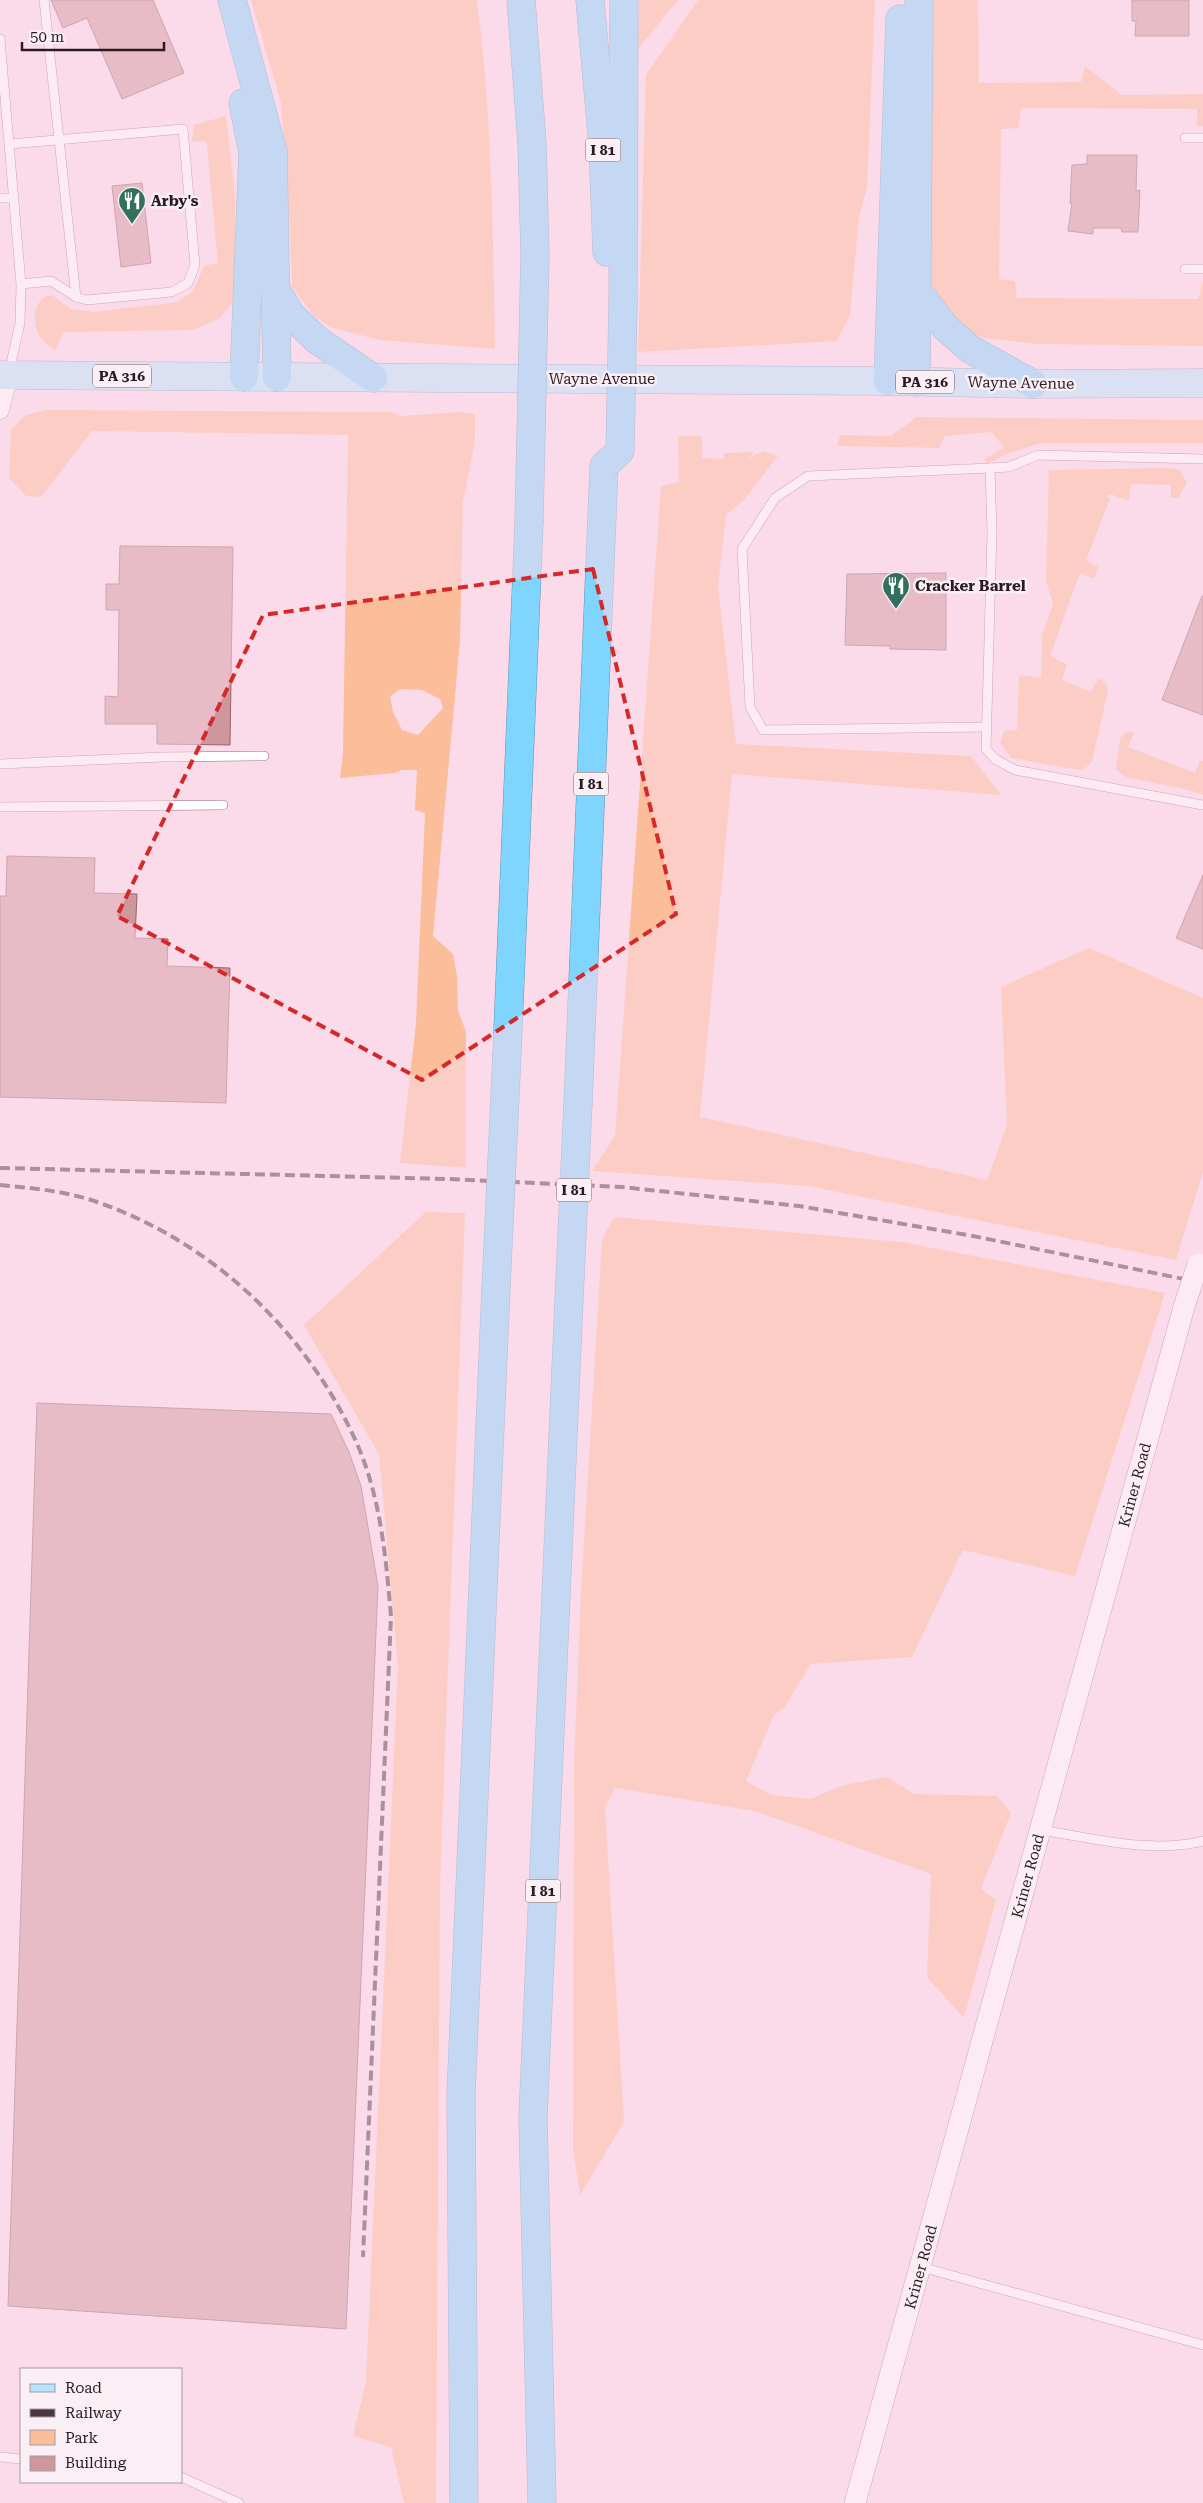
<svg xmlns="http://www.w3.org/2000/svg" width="1203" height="2503" font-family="'Roboto Serif',serif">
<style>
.green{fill:#fcbd9a;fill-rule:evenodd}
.building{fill:#ce979e;stroke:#96636a}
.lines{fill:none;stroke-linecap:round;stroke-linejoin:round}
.service-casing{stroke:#95667b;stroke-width:10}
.minor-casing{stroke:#95667b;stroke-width:19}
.tertiary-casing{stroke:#95667b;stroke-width:22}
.primary-casing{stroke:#6394b1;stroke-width:29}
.motorway-casing{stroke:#6394b1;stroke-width:29}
.service{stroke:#fff;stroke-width:9}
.minor{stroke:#fff;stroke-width:18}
.tertiary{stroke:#fff;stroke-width:21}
.primary{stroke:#b3e6fe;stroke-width:28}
.motorway{stroke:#80d5fe;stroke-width:28}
.rail{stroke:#4a363e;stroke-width:4;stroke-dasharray:10 5;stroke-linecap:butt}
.tertiary-bridge-casing{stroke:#95667b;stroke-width:22;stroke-linecap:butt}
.motorway-bridge-casing{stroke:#6394b1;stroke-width:29;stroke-linecap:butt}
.tertiary-bridge{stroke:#fff;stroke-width:21}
.motorway-bridge{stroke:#80d5fe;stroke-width:28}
.marked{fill:none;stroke:#d62828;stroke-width:4;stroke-dasharray:10 6;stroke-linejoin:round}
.labels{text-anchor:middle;stroke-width:5;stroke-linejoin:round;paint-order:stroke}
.shield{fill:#faeff4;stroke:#6a5a61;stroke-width:1}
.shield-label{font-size:14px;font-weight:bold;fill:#2c1a22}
.poi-label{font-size:15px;font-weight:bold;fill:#2c1a22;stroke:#faeff4;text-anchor:start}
.street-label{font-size:15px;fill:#2c1a22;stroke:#faeff4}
</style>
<rect width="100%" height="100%" fill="#fbdbe9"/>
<!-- green -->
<g class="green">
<path d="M251 0H477C492 115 493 233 495 349L380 340 330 327 313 315 292 286 290 229 281 102Z"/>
<path d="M639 0H678L638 49Z"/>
<path d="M698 0H875L867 187 859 217 850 314 837 341 638 352 646 75Z"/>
<path d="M931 0H978L979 83 1081 82 1085 66 1122 95 1203 94V126H1197V109L1021 108 1018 128 1001 129 999 279 1015 281 1017 298 1198 299 1203 282V346L1038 344 984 338 962 332 924 282Z"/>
<path d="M226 116 235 196V298L220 318 193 330 64 332 55 350C50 346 43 342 40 337 31 322 33 298 52 295L71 309 93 312 178 302 193 291 204 266 218 263 207 146 206 141 192 142 194 125Z"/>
<path d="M47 410 391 412 401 416 461 412 475 414V441L463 502 460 641 433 936 453 954 457 976 458 1010 466 1032V1168L400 1163 416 1023 425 813 415 810 417 770H402L395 773 340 778 343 752 348 435 92 431 41 497 26 496 9 478 11 429 26 415ZM400 689 422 690 440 699 443 708 418 735 402 730 393 712 390 697Z"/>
<path d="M916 417 1203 420V443H1041L1004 455 987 464 984 459 1004 448 992 432 945 436 939 448 837 446 840 435 891 436C898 429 908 425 916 417Z"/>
<path d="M678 436H702V458L724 459V453L754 452 747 459 763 451 778 456 744 500 726 515 718 586 736 744 971 756 1001 795 732 774 700 1117 987 1180 1007 1125 1001 987 1089 948 1203 998V1172L1176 1260 808 1186 592 1171 615 1136 661 486 679 482Z"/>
<path d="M1170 468 1180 470 1187 483 1178 498H1171V485L1131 484 1129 501 1110 494 1107 496 1110 499 1086 560 1098 567 1094 579 1080 573 1050 656 1067 664 1062 680 1091 692 1098 678 1106 683 1108 691 1092 761 1087 767 1080 770 1011 758 1000 742 1004 731 1017 730 1019 675 1041 678 1042 636 1053 604 1046 581 1049 470Z"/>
<path d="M1129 731 1134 733 1128 747 1195 773 1200 760 1203 761V795L1193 791 1126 777 1116 769 1120 738Z"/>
<path d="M426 1212 465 1213 440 1884 436 2503H404L391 2447 353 2436 366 2381 398 1665 379 1454 304 1325Z"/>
<path d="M614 1217 902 1242 1165 1293 1075 1576 963 1550 912 1657 811 1664 784 1708 774 1715 746 1781 771 1795 810 1799 844 1785 887 1777 914 1794 997 1796 1011 1813 981 1889 996 1900 964 2018 927 1977 931 1874 755 1811 615 1788 605 1807 624 2122 580 2195 573 2150 574 1765 581 1592 602 1240Z"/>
</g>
<!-- building -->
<g class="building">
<path d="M51 0H153L184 73 122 99 87 18 63 28Z"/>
<path d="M1132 0H1189V36H1135L1136 21H1132Z"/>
<path d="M1087 155H1137L1136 191 1140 190 1138 232H1122L1121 228H1093V234L1068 231 1072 203H1070L1072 165 1087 164Z"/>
<path d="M142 183 151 263 121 267 112 186Z"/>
<path d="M120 546 233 547 230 745 157 744V724H105V696L118 697 119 610H106V584H119Z"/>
<path d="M946 573V650L890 649V646L845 645 847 574Z"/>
<path d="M1202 596H1203V715L1162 700Z"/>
<path d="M7 856 95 858 94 893 137 894 135 938 168 939 167 966 230 968 226 1103 0 1097V896H6Z"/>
<path d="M1203 875V949L1176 938Z"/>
<path d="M37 1403 331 1414 349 1452 361 1486 378 1586 346 2329 8 2306Z"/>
</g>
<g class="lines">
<defs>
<g id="service">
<path d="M44 0 76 297"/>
<path d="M0 39 21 284 20 323 9 372"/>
<path d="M1185 138H1203"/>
<path d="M10 144 183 129 195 265 188 283 172 292 87 300 76 297 51 281 21 284"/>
<path d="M0 198H14"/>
<path d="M1185 269H1203"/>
<path d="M990 468 992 532 986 749 995 759 1015 770 1203 805"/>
<path d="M987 727 763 730 750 707 742 549 775 498 808 476 990 468 1009 467 1038 455 1203 459"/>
<path d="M0 764 162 757 264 756"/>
<path d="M0 807 223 805"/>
<path d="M1040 1830C1093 1838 1150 1854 1203 1841"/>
<path d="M921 2267 1203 2345"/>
<path d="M0 2457 21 2459"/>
<path d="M181 2477 239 2503"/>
</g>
<path id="minor" d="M0 410 9 375"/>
<path id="tertiary" d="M855 2503 1184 1307"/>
<path id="primary" d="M0 375 888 381 1033 384 1203 383"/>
<g id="motorway">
<path d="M232 0 273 152 277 377"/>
<path d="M521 0 532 143 535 255"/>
<path d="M590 0 603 146 607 252"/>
<path d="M243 103 253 153 244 377"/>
<path d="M275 288 291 315 317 340 373 378"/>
<path d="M916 289 945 327 970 349 1033 384"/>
<path d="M623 303 624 0"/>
<path d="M888 381 900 19"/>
<path d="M916 382 919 0"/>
<path d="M507 1053 529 523"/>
<path d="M578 1103 604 466"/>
<path d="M464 2503 461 2094 496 1288"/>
<path d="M542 2503 533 2117 570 1278"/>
</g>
</defs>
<!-- service casing -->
<use href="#service" class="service-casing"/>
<!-- minor casing -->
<use href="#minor" class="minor-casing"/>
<!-- tertiary casing -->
<use href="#tertiary" class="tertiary-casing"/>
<!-- primary casing -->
<use href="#primary" class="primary-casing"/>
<!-- motorway casing -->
<use href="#motorway" class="motorway-casing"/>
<!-- service -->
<use href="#service" class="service"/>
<!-- minor -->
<use href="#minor" class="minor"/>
<!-- tertiary -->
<use href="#tertiary" class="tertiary"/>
<!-- primary -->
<use href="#primary" class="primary"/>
<!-- motorway -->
<use href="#motorway" class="motorway"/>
<!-- rail -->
<g class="rail">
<path d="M0 1168 449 1179 622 1187 799 1206 973 1236 1203 1283"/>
<path d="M0 1185C32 1188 66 1191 97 1202 213 1242 309 1334 358 1446 381 1500 386 1559 391 1616L363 2257"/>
</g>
<defs>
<path id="tertiary-bridge" d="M1184 1307 1198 1264"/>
<g id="motorway-bridge">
<path d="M604 466 620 451 623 303"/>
<path d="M529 523 535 255"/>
<path d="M570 1278 578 1103"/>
<path d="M496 1288 507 1053"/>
</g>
</defs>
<!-- tertiary-bridge casing -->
<use href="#tertiary-bridge" class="tertiary-bridge-casing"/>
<!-- motorway-bridge casing -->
<use href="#motorway-bridge" class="motorway-bridge-casing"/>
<!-- tertiary-bridge -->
<use href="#tertiary-bridge" class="tertiary-bridge"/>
<!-- motorway-bridge -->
<use href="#motorway-bridge" class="motorway-bridge"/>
</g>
<!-- marked area -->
<path d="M0 0H1203V2503H0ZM593 569 676 914 422 1080 117 916 263 615Z" fill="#fbdbe9" fill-opacity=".55" fill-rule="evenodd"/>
<path class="marked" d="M593 569 676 914 422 1080 117 916 263 615Z"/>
<!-- icons -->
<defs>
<symbol id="restaurant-pin" viewBox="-11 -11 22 30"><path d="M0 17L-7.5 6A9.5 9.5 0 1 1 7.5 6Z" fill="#33715e" stroke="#faeff4"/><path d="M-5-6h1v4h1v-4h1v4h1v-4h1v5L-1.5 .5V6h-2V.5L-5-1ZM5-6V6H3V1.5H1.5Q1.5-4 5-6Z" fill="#fff"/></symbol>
</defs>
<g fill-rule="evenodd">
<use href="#restaurant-pin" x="116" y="185" width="32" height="43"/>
<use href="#restaurant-pin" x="880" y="570" width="32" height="43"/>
</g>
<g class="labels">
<!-- shield labels -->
<g class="shield">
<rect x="585.5" y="138.5" width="35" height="23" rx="4"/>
<rect x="93" y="364.5" width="58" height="23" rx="4"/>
<rect x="896" y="370.5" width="58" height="23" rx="4"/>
<rect x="573.5" y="772.5" width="35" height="23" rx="4"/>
<rect x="556.5" y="1178.5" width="35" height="23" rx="4"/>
<rect x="525.5" y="1879.5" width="35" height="23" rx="4"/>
</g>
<g class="shield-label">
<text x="603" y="155">I 81</text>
<text x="122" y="381">PA 316</text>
<text x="925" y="387">PA 316</text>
<text x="591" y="789">I 81</text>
<text x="574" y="1195">I 81</text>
<text x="543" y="1896">I 81</text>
</g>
<!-- poi labels -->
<g class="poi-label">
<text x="151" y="206">Arby's</text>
<text x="915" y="591">Cracker Barrel</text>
</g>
<!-- street labels -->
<g class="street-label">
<text x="602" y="384">Wayne Avenue</text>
<text transform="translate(1021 383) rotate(1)" y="5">Wayne Avenue</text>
<text transform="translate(1135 1485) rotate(-75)" y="5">Kriner Road</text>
<text transform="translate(1028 1876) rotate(-75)" y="5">Kriner Road</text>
<text transform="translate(921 2267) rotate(-75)" y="5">Kriner Road</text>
</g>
</g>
<!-- legend -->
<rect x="20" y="2368" width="162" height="115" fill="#faeff4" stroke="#a89aa0"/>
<rect x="30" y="2384" width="25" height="8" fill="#b3e6fe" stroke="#a89aa0"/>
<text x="65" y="2393" font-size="15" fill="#2c1a22">Road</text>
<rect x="30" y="2409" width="25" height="8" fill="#4a363e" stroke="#a89aa0"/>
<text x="65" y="2418" font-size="15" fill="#2c1a22">Railway</text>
<rect x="30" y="2430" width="25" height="15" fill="#fcbd9a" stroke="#a89aa0"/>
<text x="65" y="2443" font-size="15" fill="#2c1a22">Park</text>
<rect x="30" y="2456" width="25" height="15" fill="#ce979e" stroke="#a89aa0"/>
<text x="65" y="2468" font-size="15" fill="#2c1a22">Building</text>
<!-- scale -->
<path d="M22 42v8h142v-8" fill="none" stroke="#2c1a22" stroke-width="2.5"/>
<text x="30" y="42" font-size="15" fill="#2c1a22" stroke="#faeff4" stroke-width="4" paint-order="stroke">50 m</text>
</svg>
